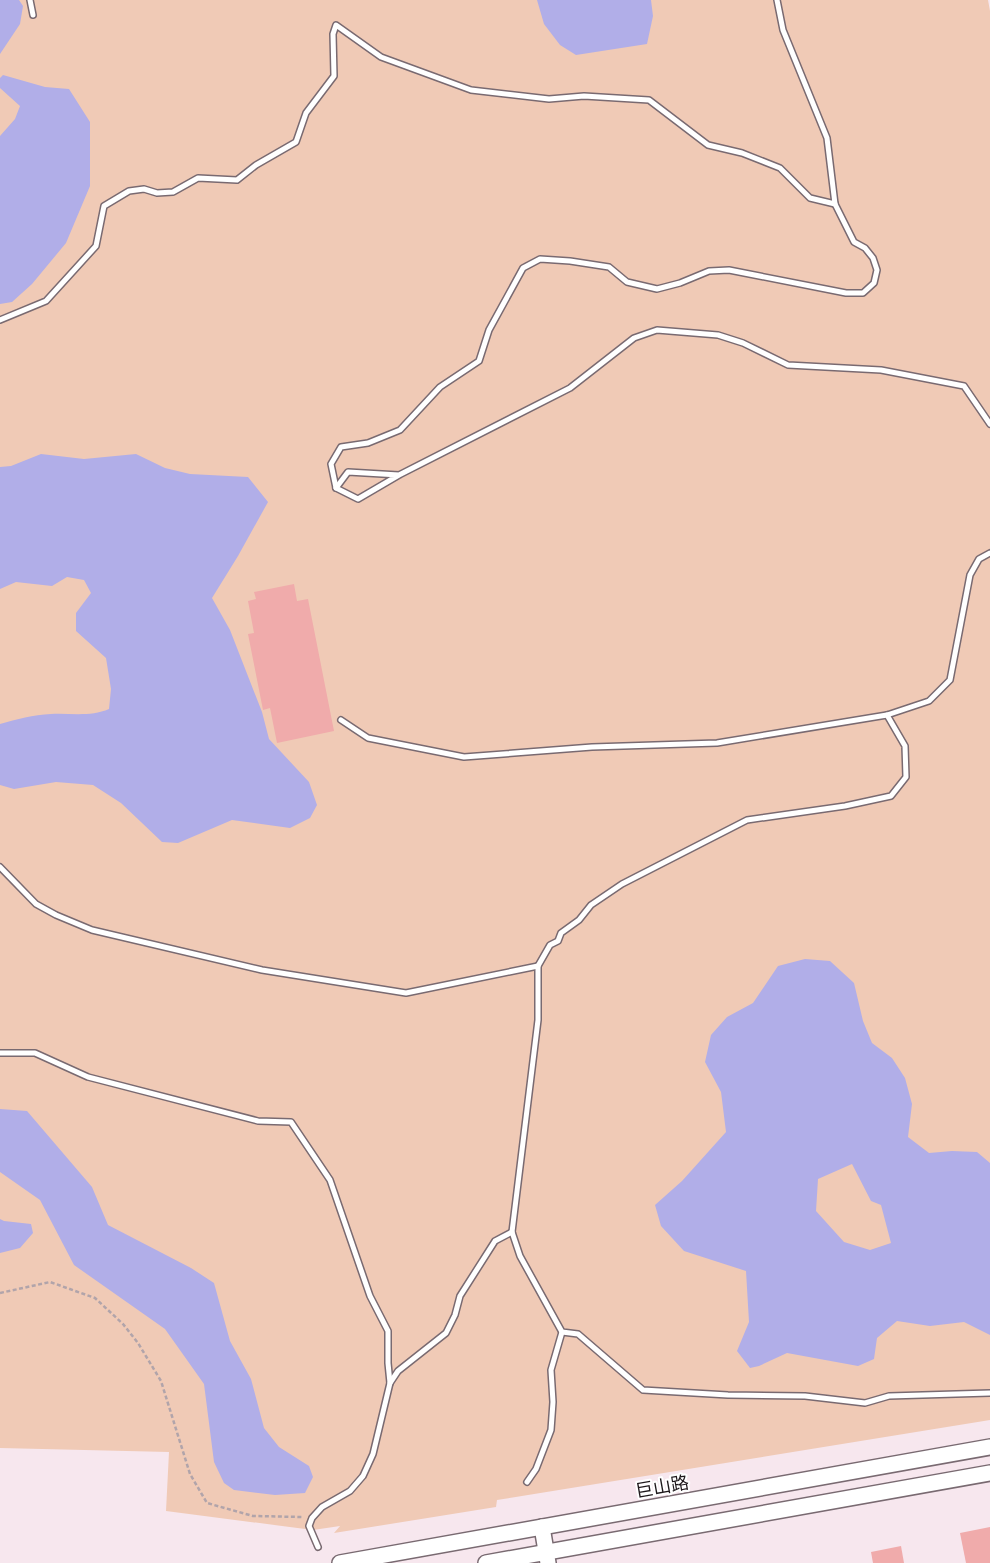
<svg xmlns="http://www.w3.org/2000/svg" width="990" height="1563" font-family="Karla,'Noto Sans SC',sans-serif">
<style>
.green{fill:#f0cab6}
.water{fill:#b1aee8;fill-rule:evenodd}
.building{fill:#f0abab}
.lines{fill:none;stroke-linecap:round;stroke-linejoin:round}
.lane-casing{stroke:#796a71;stroke-width:8}
.secondary-casing{stroke:#796a71;stroke-width:18}
.path{stroke:#b1a4aa;stroke-width:2.5;stroke-dasharray:4 2.5;stroke-linecap:butt}
.lane{stroke:#fff;stroke-width:5}
.secondary{stroke:#fff;stroke-width:15}
.labels{text-anchor:middle;stroke-width:4;stroke-linejoin:round;paint-order:stroke}
.street-label{font-size:18px;fill:#1e181b;stroke:#fff}
</style>
<rect width="100%" height="100%" fill="#f7e7ee"/>
<!-- green -->
<path class="green" d="M0 0H988L990 11V1420L497 1500 496 1507 334 1533 340 1526 313 1530 166 1511 169 1452 0 1448Z"/>
<!-- water -->
<g class="water">
<path d="M0 0H19L23 6 20 24 0 54Z"/>
<path d="M537 0H651L653 16 647 44 576 55 560 45 544 24Z"/>
<path d="M3 75 45 87 69 89 90 122V186L66 243 32 284 12 302 0 304V136L15 119 20 106 0 88V78Z"/>
<path d="M41 454 84 459 136 454 165 468 190 474 248 477 268 502 238 556 212 598 230 630 262 712 269 739 309 782 317 805 310 818 290 828 232 820 178 843 162 842 121 803 93 785 56 782 14 789 0 785V724C17 719 33 715 51 714 71 713 91 717 109 709L111 689 106 658 76 631V613L91 593 84 580 67 577 52 586 16 582 0 589V467L11 466Z"/>
<path d="M805 959 830 961 854 983 863 1021 872 1043 892 1058 905 1078 912 1104 908 1137 929 1153 952 1151 977 1152 990 1163V1335L964 1322 930 1326 897 1321 877 1338 874 1359 858 1366 787 1353 759 1366 750 1368 737 1351 749 1322 746 1271 684 1251 661 1226 655 1205 682 1181 726 1132 721 1092 705 1062 711 1035 727 1017 753 1003 778 966ZM852 1164 871 1201 881 1205 891 1243 870 1250 844 1242 816 1211 818 1179Z"/>
<path d="M0 1109 27 1111 92 1187 108 1225 191 1268 214 1283 230 1341 251 1379 264 1428 279 1447 309 1466 313 1477 305 1493 275 1495 234 1490 224 1483 214 1462 204 1384 165 1329 74 1265 40 1200 0 1172Z"/>
<path d="M0 1219 4 1221 31 1224 33 1233 20 1248 0 1253Z"/>
</g>
<!-- building -->
<g class="building">
<path d="M294 584 297 601 308 599 334 731 277 743 270 708 263 710 248 634 254 633 248 601 256 599 254 592Z"/>
<path d="M990 1527V1563H966L960 1533Z"/>
<path d="M901 1546 904 1563H873L871 1552Z"/>
</g>
<g class="lines">
<defs>
<g id="lane">
<path d="M30 0 33 15"/>
<path d="M0 320 46 301 96 246 104 206 129 191 144 189 157 193 173 192 198 178 237 180 256 165 296 142 306 113 334 76 333 34 336 25 381 57 471 90 549 99 584 96 649 100 708 145 742 153 780 168 810 198 835 204"/>
<path d="M399 475 348 472 336 488 358 499 399 475 570 388 634 338 657 330 718 335 743 343 788 365 881 370 964 386 990 424"/>
<path d="M336 488 331 464 341 447 368 443 400 430 440 387 479 361 489 330 523 268 540 259 570 261 609 267 627 282 657 289 680 283 709 271 729 270 846 293H863L874 283 877 270 873 258 865 248 854 242 835 204 827 138 783 30 777 0"/>
<path d="M887 715 905 746 906 777 891 796 845 806 747 820 622 884 591 905 579 920 561 933 558 941 550 945 538 966V1020L512 1232 520 1256 562 1332 578 1334 643 1390 728 1395 805 1396 865 1403 889 1396 990 1393"/>
<path d="M341 720 368 738 464 757 592 747 717 743 887 715 929 701 950 680 970 575 979 559 990 553"/>
<path d="M0 867 36 904 56 915 92 930 262 970 406 993 538 966"/>
<path d="M0 1053H35L88 1077 258 1121 291 1122 330 1180 370 1296 388 1331V1363L390 1383"/>
<path d="M527 1482 536 1469 551 1430 553 1402 551 1370 562 1332"/>
<path d="M318 1547 309 1526 312 1518 322 1507 350 1491 363 1476 373 1454 390 1383 398 1371 446 1333 455 1315 460 1296 495 1241 512 1232"/>
</g>
<g id="secondary">
<path d="M542 1527 548 1563"/>
<path d="M340 1563 990 1447"/>
<path d="M486 1563 990 1473"/>
</g>
</defs>
<!-- lane casing -->
<use href="#lane" class="lane-casing"/>
<!-- secondary casing -->
<use href="#secondary" class="secondary-casing"/>
<!-- path -->
<path class="path" d="M0 1293 50 1282 95 1298 123 1324 138 1343 161 1381 190 1474 207 1503 253 1516 303 1517"/>
<!-- lane -->
<use href="#lane" class="lane"/>
<!-- secondary -->
<use href="#secondary" class="secondary"/>
</g>
<g class="labels">
<!-- street labels -->
<g class="street-label">
<text transform="translate(662 1487) rotate(-10)" y="6">巨山路</text>
</g>
</g>
</svg>
